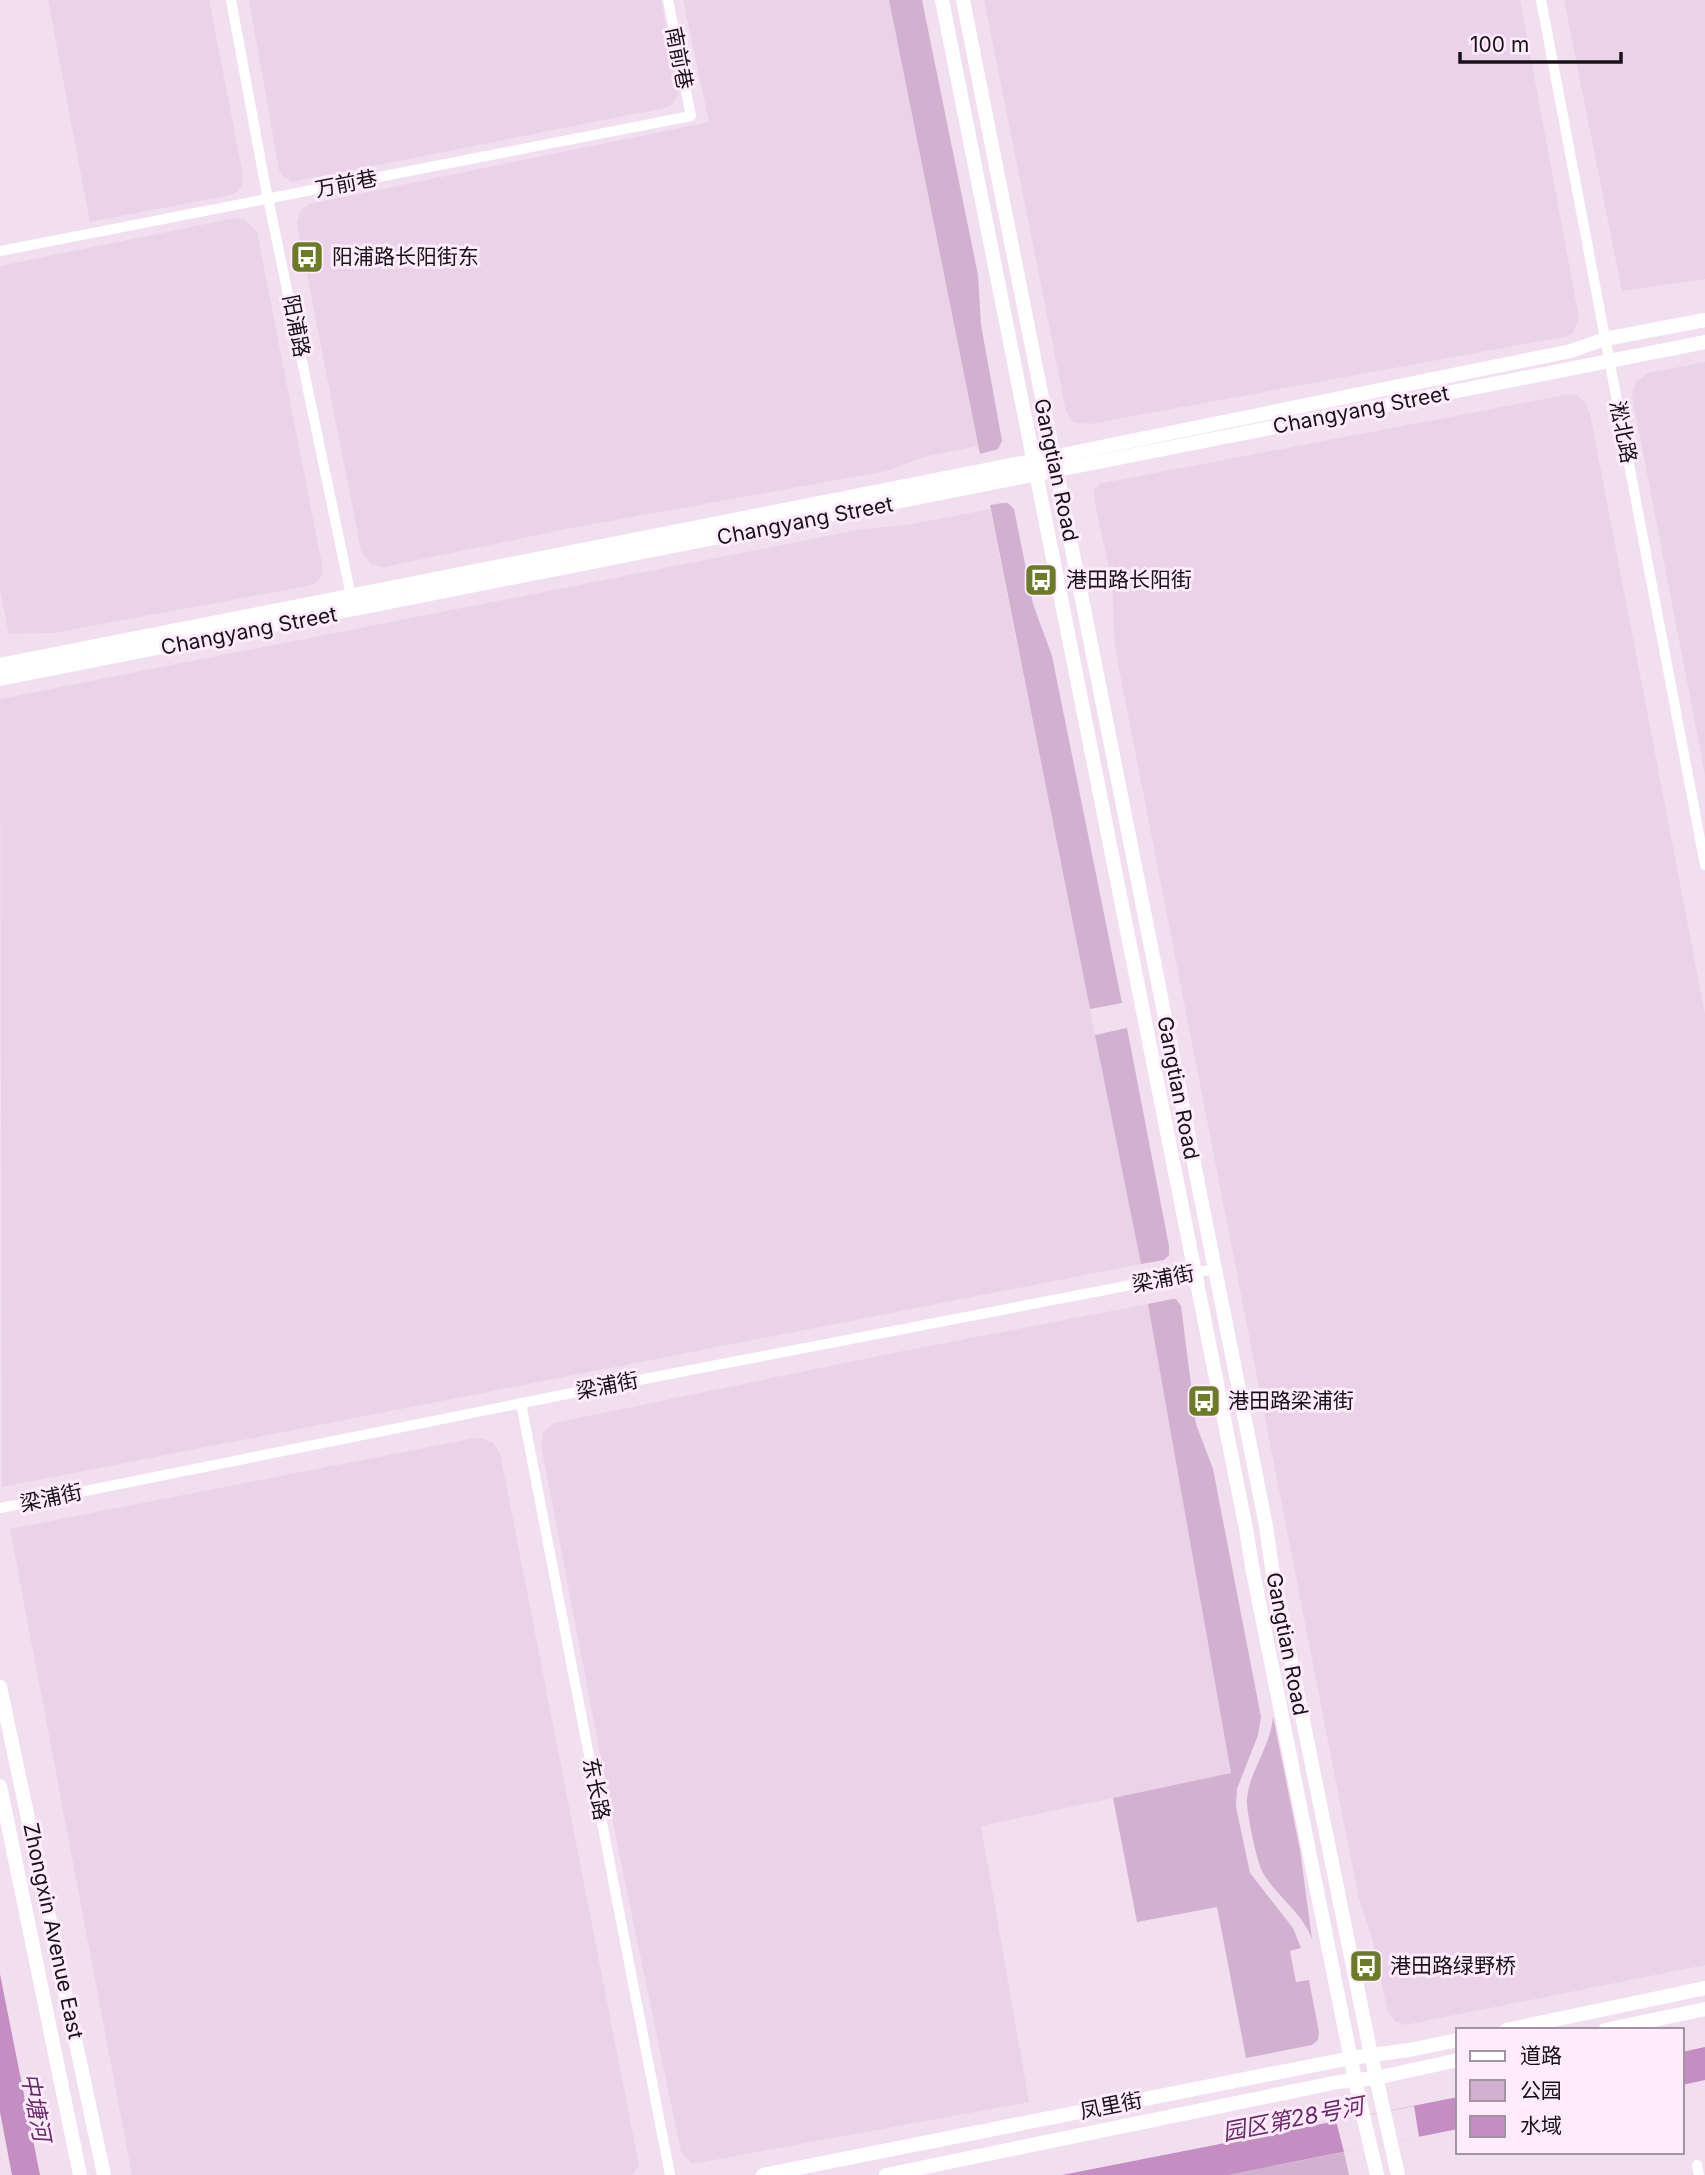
<svg xmlns="http://www.w3.org/2000/svg" width="1705" height="2175" font-family="Inter,'Noto Sans SC',sans-serif">
<style>
.built{fill:#ead2e8}
.green{fill:#d2b0d0}
.water{fill:#c48ec2}
.pier{fill:#f1dff0}
.lines{fill:none;stroke-linecap:round;stroke-linejoin:round}
.tertiary{stroke:#fff;stroke-width:10}
.primary{stroke:#fff;stroke-width:14}
.labels{text-anchor:middle;stroke-width:6;stroke-linejoin:round;paint-order:stroke}
.street-label{font-size:21px;fill:#181218;stroke:#feecfd}
.poi-label{font-size:21px;fill:#181218;stroke:#feecfd;text-anchor:start}
.water-label{font-size:23px;font-style:italic;fill:#6a2969;stroke:#feecfd}
</style>
<rect width="100%" height="100%" fill="#f1dff0"/>
<!-- built -->
<g class="built">
<path d="M48 0H209L243 175 241 187 237 192 230 195 90 222Z"/>
<path d="M249 0H661L679 89 678 96 671 106 664 108 292 182 283 176 279 170Z"/>
<path d="M683 0H889L978 446 924 457 887 471 571 528 384 567 371 564 361 551 297 223 300 211 309 204 709 122Z"/>
<path d="M984 0H1520L1579 318 1573 333 1568 336 1090 424 1074 422 1069 417 1066 411Z"/>
<path d="M1564 0H1705V279L1622 291Z"/>
<path d="M235 218 244 219 257 232 323 570 322 576 314 584 307 586 53 633 9 634 0 591V266Z"/>
<path d="M1705 362V775L1632 395 1636 382 1648 373Z"/>
<path d="M1570 394 1578 396 1585 402 1590 414 1705 1014V1965L1405 2025 1395 2021 1388 2012 1372 1938 1358 1895 1115 648 1112 583 1094 498V490L1100 484 1108 482Z"/>
<path d="M990 509 1141 1264 2 1487 0 699 863 529 907 525Z"/>
<path d="M1148 1304 1231 1773 981 1826 1029 2102 692 2164 681 2152 619 1853 541 1445 543 1432 554 1423 893 1353Z"/>
<path d="M475 1438H482L493 1443 500 1453 639 2166 632 2175H132L10 1529Z"/>
</g>
<!-- green -->
<g class="green">
<path d="M889 0H922L978 275 981 325 1002 441 998 449 980 454Z"/>
<path d="M1003 503H1008L1014 509 1033 604 1052 656 1122 1003 1090 1009 990 505Z"/>
<path d="M1127 1028 1169 1246V1255L1164 1260 1141 1264 1095 1035Z"/>
<path d="M1172 1299H1176L1181 1306 1196 1424 1213 1469 1261 1717 1258 1735 1237 1789 1236 1807 1250 1873 1293 1928 1301 1948 1290 1951 1296 1982 1309 1980 1319 2032 1318 2040 1312 2045 1246 2058 1217 1907 1137 1922 1113 1798 1231 1773 1148 1304Z"/>
<path d="M1273 1716 1300 1850 1312 1939C1302 1912 1277 1897 1263 1873 1257 1863 1246 1811 1247 1799 1249 1771 1271 1747 1273 1716Z"/>
<path d="M1344 2152 1349 2175H1228Z"/>
</g>
<!-- water -->
<g class="water">
<path d="M0 1974 40 2175H12L0 2112Z"/>
<path d="M1705 2047V2080L1682 2085V2052Z"/>
<path d="M1458 2097V2129L1228 2175H1062Z"/>
</g>
<!-- pier -->
<path class="pier" d="M1414 2106 1419 2137 1344 2152 1336 2121Z"/>
<g class="lines">
<!-- tertiary -->
<g class="tertiary">
<path d="M231 0 265 184 352 601"/>
<path d="M1541 0 1705 865"/>
<path d="M0 251 691 116 668 0"/>
<path d="M521 1403 670 2175"/>
<path d="M0 1508 587 1390 1214 1269"/>
<path d="M1697 2165 1699 2175"/>
</g>
<!-- primary -->
<g class="primary">
<path d="M942 0 1246 1529 1253 1572 1355 2080 1377 2175"/>
<path d="M963 0 1266 1526 1272 1568 1371 2055 1398 2175"/>
<path d="M0 665 1052 457 1571 351 1605 339 1705 320"/>
<path d="M0 679 1705 342"/>
<path d="M0 1687 104 2175"/>
<path d="M0 1786 80 2175"/>
<path d="M1506 2030 1705 1988"/>
<path d="M1605 2030 1705 2009"/>
<path d="M763 2175 1351 2058 1409 2050 1458 2040"/>
<path d="M886 2175 1338 2082 1376 2078 1458 2060"/>
</g>
</g>
<!-- icons -->
<defs>
<symbol id="bus-square" viewBox="-11 -11 22 22"><rect x="-9" y="-9" width="18" height="18" rx="4" fill="#6d7a27" stroke="#feecfd"/><path d="M-5-6H5V4H4V6H2V4H-2V6H-4V4H-5ZM-3.5-4V0h7V-4ZM-3.5 1.2v1.5H-2V1.2ZM2 1.2v1.5H3.5V1.2Z" fill="#fff"/></symbol>
</defs>
<g fill-rule="evenodd">
<use href="#bus-square" x="288" y="238" width="38" height="38"/>
<use href="#bus-square" x="1022" y="561" width="38" height="38"/>
<use href="#bus-square" x="1185" y="1382" width="38" height="38"/>
<use href="#bus-square" x="1347" y="1947" width="38" height="38"/>
</g>
<g class="labels">
<!-- street labels -->
<g class="street-label">
<text transform="translate(679 58) rotate(79)" y="7">南前巷</text>
<text transform="translate(346 184) rotate(-11)" y="7">万前巷</text>
<text transform="translate(296 326) rotate(79)" y="7">阳浦路</text>
<text transform="translate(1361 410) rotate(-11)" y="7">Changyang Street</text>
<text transform="translate(1623 432) rotate(79)" y="7">淞北路</text>
<text transform="translate(1056 470) rotate(78)" y="7">Gangtian Road</text>
<text transform="translate(805 521) rotate(-11)" y="7">Changyang Street</text>
<text transform="translate(249 631) rotate(-11)" y="7">Changyang Street</text>
<text transform="translate(1178 1088) rotate(79)" y="7">Gangtian Road</text>
<text transform="translate(1163 1279) rotate(-11)" y="7">梁浦街</text>
<text transform="translate(607 1386) rotate(-11)" y="7">梁浦街</text>
<text transform="translate(51 1498) rotate(-12)" y="7">梁浦街</text>
<text transform="translate(1287 1644) rotate(79)" y="7">Gangtian Road</text>
<text transform="translate(596 1789) rotate(79)" y="7">东长路</text>
<text transform="translate(53 1931) rotate(78)" y="7">Zhongxin Avenue East</text>
<text transform="translate(1111 2106) rotate(-11)" y="7">凤里街</text>
</g>
<!-- poi labels -->
<g class="poi-label">
<text x="332" y="264">阳浦路长阳街东</text>
<text x="1066" y="587">港田路长阳街</text>
<text x="1228" y="1408">港田路梁浦街</text>
<text x="1390" y="1973">港田路绿野桥</text>
</g>
<!-- water labels -->
<g class="water-label">
<text transform="translate(36 2107) rotate(79)" y="8">中塘河</text>
<text transform="translate(1293 2119) rotate(-11)" y="8">园区第28号河</text>
</g>
</g>
<!-- legend -->
<rect x="1456" y="2028" width="228" height="126" fill="#feecfd" stroke="#a295a1" stroke-width="2"/>
<rect x="1470" y="2051" width="35" height="10" fill="#ffffff" stroke="#a295a1" stroke-width="2"/>
<text x="1520" y="2063" font-size="21" fill="#181218">道路</text>
<rect x="1470" y="2080" width="35" height="21" fill="#d2b0d0" stroke="#a295a1" stroke-width="2"/>
<text x="1520" y="2098" font-size="21" fill="#181218">公园</text>
<rect x="1470" y="2116" width="35" height="21" fill="#c48ec2" stroke="#a295a1" stroke-width="2"/>
<text x="1520" y="2133" font-size="21" fill="#181218">水域</text>
<!-- scale -->
<path d="M1460 52v10h161v-10" fill="none" stroke="#181218" stroke-width="3.5"/>
<text x="1470" y="52" font-size="21" fill="#181218" stroke="#feecfd" stroke-width="5" paint-order="stroke">100 m</text>
</svg>
